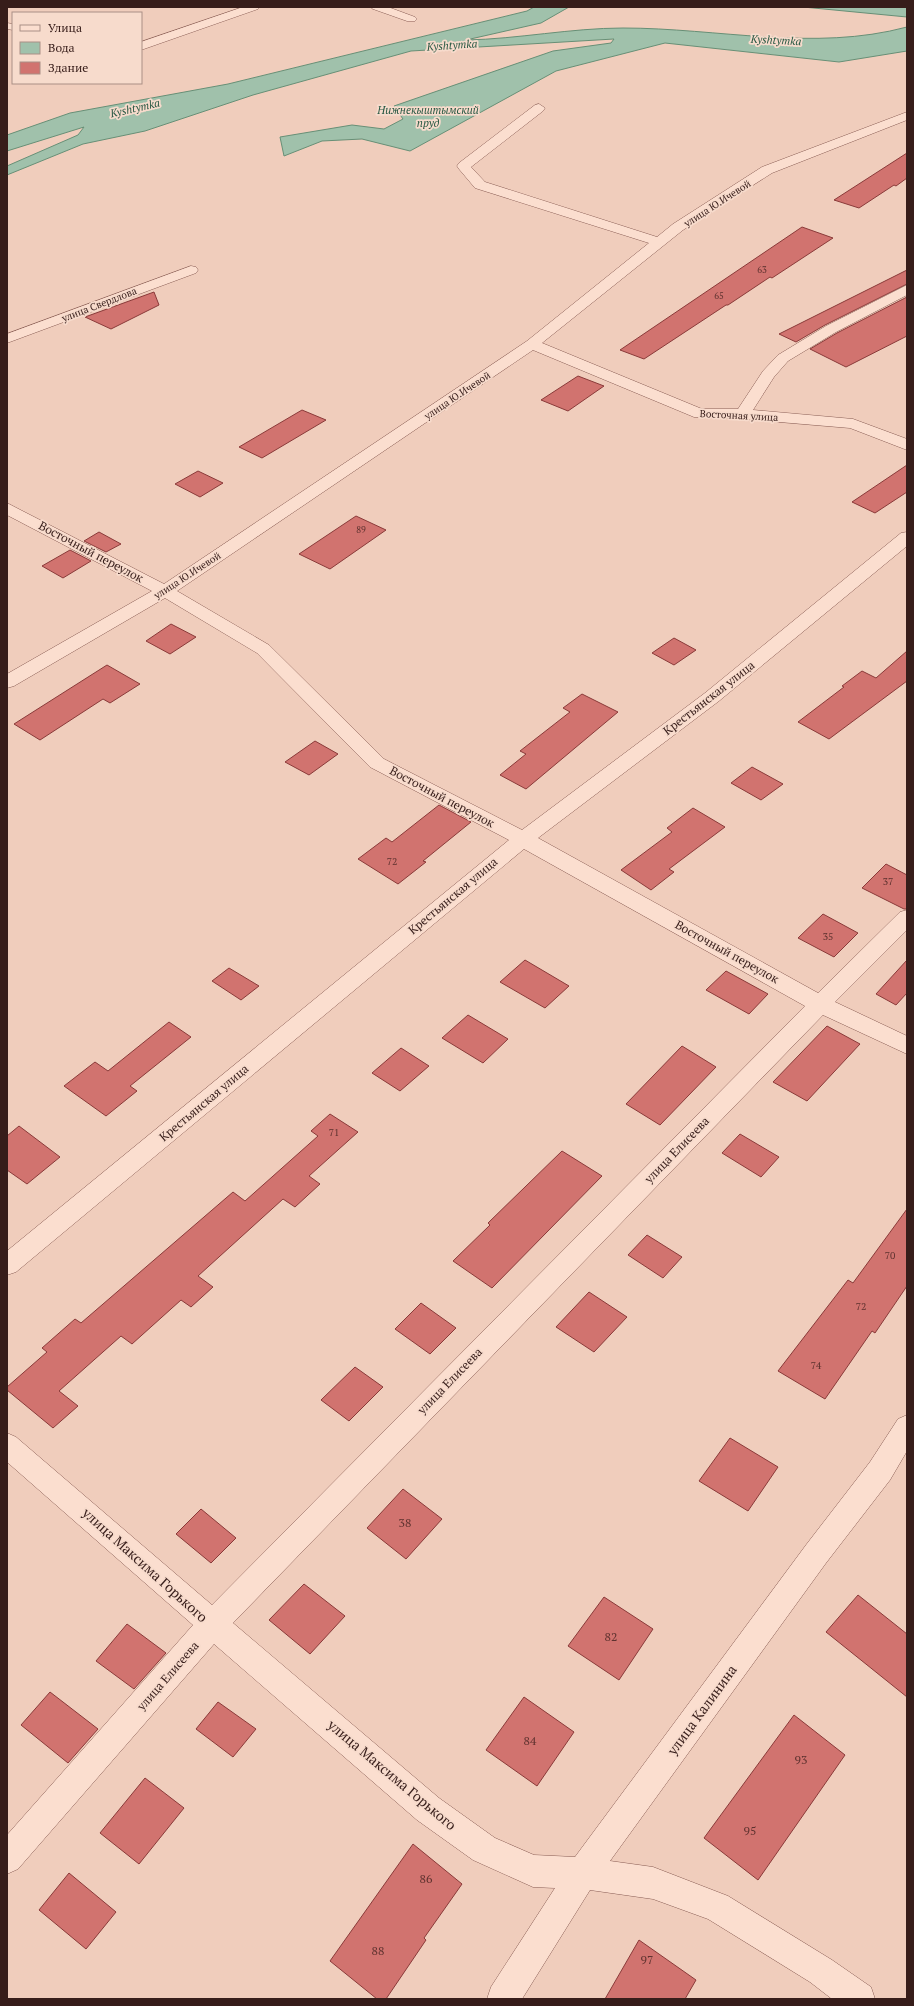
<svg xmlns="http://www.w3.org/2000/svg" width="914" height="2006" font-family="'PT Serif',serif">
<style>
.water{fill:#a0c1ab;stroke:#678f76}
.building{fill:#d1736f;stroke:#8a3a39}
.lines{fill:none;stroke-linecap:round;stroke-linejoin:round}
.minor-casing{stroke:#895d54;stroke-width:1}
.minor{fill:#fbdecf;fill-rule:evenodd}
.labels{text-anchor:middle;stroke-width:3.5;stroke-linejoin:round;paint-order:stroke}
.far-number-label{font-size:9px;fill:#5e322f}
.far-street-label{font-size:10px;fill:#371d1a;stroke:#f7dbcc}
.number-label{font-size:10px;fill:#5e322f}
.far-water-label{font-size:11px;font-style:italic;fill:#285843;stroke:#f7dbcc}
.street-label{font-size:12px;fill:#371d1a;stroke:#f7dbcc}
.near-number-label{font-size:12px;fill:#5e322f}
.near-street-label{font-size:14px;fill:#371d1a;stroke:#f7dbcc}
</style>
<rect width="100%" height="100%" fill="#f0cdbc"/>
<!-- water -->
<g class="water">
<path d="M534 7H569L541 23 466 40C518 39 571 28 623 28 718 28 814 52 907 27V51L839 62 665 43 556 71 410 151 362 139 322 141 284 156 280 137 352 125 384 129 403 119 394 106 553 51 611 43 614 39 411 51 253 95 145 131 83 144 7 175V166L78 135 84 127 7 151V135L70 113 228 84 527 11Z"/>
<path d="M803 7H907V17Z"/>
</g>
<!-- building -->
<g class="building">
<path d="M907 153V178L896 186 894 185 859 208 834 200Z"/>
<path d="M802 227 833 238 772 278 770 277 728 305H726L644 359 620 350Z"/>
<path d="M907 270V284L825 325 796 342 779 334Z"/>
<path d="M154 292 159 305 111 329 85 317Z"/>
<path d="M907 297V336L846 367 810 349 837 333Z"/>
<path d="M578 376 604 386 568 411 541 400Z"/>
<path d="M302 410 326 420 262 458 239 447Z"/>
<path d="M907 465V492L875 513 852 502Z"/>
<path d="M198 471 223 483 200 497 175 484Z"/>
<path d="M356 516 386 530 330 569 299 554Z"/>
<path d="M99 532 121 544 106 552 84 541Z"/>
<path d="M70 550 91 561 63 578 42 566Z"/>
<path d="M171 624 196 637 170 654 146 641Z"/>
<path d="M674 638 696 650 674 665 652 653Z"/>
<path d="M907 651V681L829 739 798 722 844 687 842 686 862 671 876 678Z"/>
<path d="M107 665 140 684 110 703 103 699 40 740 14 724Z"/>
<path d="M582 694 618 712 526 789 500 775 526 754 520 751 570 712 563 708Z"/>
<path d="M315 741 338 754 309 775 285 762Z"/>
<path d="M752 767 783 784 761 800 731 783Z"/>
<path d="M439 805 471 822 423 861 426 862 398 884 358 859 386 838 392 842Z"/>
<path d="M693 808 725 827 669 869 674 872 651 890 621 870 672 832 667 828Z"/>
<path d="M886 864 907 875V909H904L862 888Z"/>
<path d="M823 914 858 933 834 957 798 938Z"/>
<path d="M525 960 569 986 545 1008 500 982Z"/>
<path d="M907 960V993L896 1005 876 994Z"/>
<path d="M229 968 259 986 241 1000 212 981Z"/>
<path d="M726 971 768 994 749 1014 706 990Z"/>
<path d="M468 1015 508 1039 483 1063 442 1038Z"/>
<path d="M169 1022 191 1037 130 1086 137 1091 106 1116 64 1086 95 1062 108 1071Z"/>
<path d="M827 1026 860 1044 807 1101 773 1082Z"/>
<path d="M682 1046 716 1067 660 1125 626 1104Z"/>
<path d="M401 1048 429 1066 400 1091 372 1073Z"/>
<path d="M330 1114 358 1132 309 1176 320 1184 295 1207 283 1199 198 1276 213 1287 191 1307 181 1300 132 1344 121 1336 59 1391 78 1406 53 1428 7 1390V1387L47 1352 42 1348 75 1319 81 1323 233 1192 245 1201 318 1136 311 1131Z"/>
<path d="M19 1126 60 1157 27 1184 7 1170V1136Z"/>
<path d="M740 1134 779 1157 761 1177 722 1153Z"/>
<path d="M562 1151 602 1176 492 1288 453 1261 490 1225 488 1223Z"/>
<path d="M907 1209V1286L875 1333 872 1331 825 1399 778 1371 848 1280 853 1283Z"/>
<path d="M647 1235 682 1257 663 1278 628 1255Z"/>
<path d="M589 1292 627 1317 594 1352 556 1327Z"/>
<path d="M421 1303 456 1328 430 1354 395 1329Z"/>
<path d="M355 1367 383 1387 349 1421 321 1400Z"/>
<path d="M730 1438 778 1467 748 1511 699 1481Z"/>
<path d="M403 1489 442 1519 406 1559 367 1528Z"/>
<path d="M201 1509 236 1538 211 1563 176 1534Z"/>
<path d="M304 1584 345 1616 310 1654 269 1620Z"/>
<path d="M858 1595 907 1634V1697L826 1632Z"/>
<path d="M604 1597 653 1629 619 1680 568 1646Z"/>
<path d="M127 1624 166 1653 134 1689 96 1661Z"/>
<path d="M50 1692 98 1729 68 1763 21 1725Z"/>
<path d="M524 1697 574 1732 537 1786 486 1750Z"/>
<path d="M218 1702 256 1729 233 1757 196 1729Z"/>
<path d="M794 1715 845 1755 758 1880 704 1838Z"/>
<path d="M145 1778 184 1808 139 1864 100 1833Z"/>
<path d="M413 1844 462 1884 424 1938 426 1940 386 1999H377L330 1961Z"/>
<path d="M69 1873 116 1912 86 1949 39 1910Z"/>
<path d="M639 1940 696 1980 685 1999H605Z"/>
</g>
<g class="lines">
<defs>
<g id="minor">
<path d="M243 7H260L258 9 141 50V42Z"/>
<path d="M371 7H388L415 17 417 19 415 21H407L373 9Z"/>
<path d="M7 23 13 24V30L7 29Z"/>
<path d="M539 104 545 108 543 111 471 167 485 182 657 237 673 224 762 167 907 112V120L772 173 683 230 542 343 702 409H738L763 371 778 355 826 326 907 285V295L836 332 788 361 774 377 753 410 853 419 907 439V450L850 428 743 419 694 417 533 350 177 591 269 645 384 759 522 830 705 693 901 533 907 532V546L719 701 538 838 818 993 900 912 907 910V930L835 1002 907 1036V1054L823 1015 233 1623 439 1798 495 1838 534 1855 575 1857 806 1545 870 1462 898 1419 907 1415V1451L890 1480 826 1563 610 1861 653 1867 728 1896 832 1960 871 1987 875 1999H832L810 1982 708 1919 653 1899 590 1890 522 1999H487L491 1987 555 1888 533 1887 473 1860 417 1820 214 1644 18 1869 7 1874V1835L193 1625 7 1462V1433L16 1437 212 1605 805 1006 524 849 16 1272 7 1275V1251L509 840 370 767 257 653 165 598 14 686 7 688V674L152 591 7 515V503L164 584 527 341 649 243 475 188 459 169 457 166 459 163 535 105Z"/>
<path d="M191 266 196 267 198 270 196 273 7 343V334Z"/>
</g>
</defs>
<!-- minor casing -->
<use href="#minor" class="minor-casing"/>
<!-- minor -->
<use href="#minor" class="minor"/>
</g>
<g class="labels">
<!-- far-number labels -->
<g class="far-number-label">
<text x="762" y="273">63</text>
<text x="719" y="299">65</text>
<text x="361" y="533">89</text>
</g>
<!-- far-street labels -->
<g class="far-street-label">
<text transform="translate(717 203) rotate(-33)" y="4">улица Ю.Ичевой</text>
<text transform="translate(99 304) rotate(-21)" y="4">улица Свердлова</text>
<text transform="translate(457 395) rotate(-34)" y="4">улица Ю.Ичевой</text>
<text transform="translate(739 415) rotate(3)" y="4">Восточная улица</text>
<text transform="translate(187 575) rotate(-33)" y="4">улица Ю.Ичевой</text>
</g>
<!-- number labels -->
<g class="number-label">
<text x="392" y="865">72</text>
<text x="888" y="885">37</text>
<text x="828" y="940">35</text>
<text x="334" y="1136">71</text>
<text x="890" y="1259">70</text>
<text x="861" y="1310">72</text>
<text x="816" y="1369">74</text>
</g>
<!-- far-water labels -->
<g class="far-water-label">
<text transform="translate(776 40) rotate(3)" y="4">Kyshtymka</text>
<text transform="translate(452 45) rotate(-4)" y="4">Kyshtymka</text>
<text transform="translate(135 108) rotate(-13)" y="4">Kyshtymka</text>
<text x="428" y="114">Нижнекыштымский<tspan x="428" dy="13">пруд</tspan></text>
</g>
<!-- street labels -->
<g class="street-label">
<text transform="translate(91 552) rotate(28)" y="4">Восточный переулок</text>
<text transform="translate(709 698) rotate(-38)" y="4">Крестьянская улица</text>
<text transform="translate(442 797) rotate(28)" y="4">Восточный переулок</text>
<text transform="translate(453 896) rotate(-40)" y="4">Крестьянская улица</text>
<text transform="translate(727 952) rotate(29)" y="4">Восточный переулок</text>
<text transform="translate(204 1103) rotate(-40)" y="4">Крестьянская улица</text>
<text transform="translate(677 1150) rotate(-46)" y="4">улица Елисеева</text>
<text transform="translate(450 1381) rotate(-46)" y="4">улица Елисеева</text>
<text transform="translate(168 1676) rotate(-49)" y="4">улица Елисеева</text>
</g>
<!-- near-number labels -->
<g class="near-number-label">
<text x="405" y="1527">38</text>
<text x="611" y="1641">82</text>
<text x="530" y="1745">84</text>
<text x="801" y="1764">93</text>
<text x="750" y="1835">95</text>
<text x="426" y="1883">86</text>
<text x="378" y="1955">88</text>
<text x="647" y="1964">97</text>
</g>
<!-- near-street labels -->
<g class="near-street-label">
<text transform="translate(145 1565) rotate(42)" y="5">улица Максима Горького</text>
<text transform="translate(702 1710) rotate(-54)" y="5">улица Калинина</text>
<text transform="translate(392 1775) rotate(40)" y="5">улица Максима Горького</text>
</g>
</g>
<!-- border -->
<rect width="914" height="2006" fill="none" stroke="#371d1a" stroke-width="16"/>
<!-- legend -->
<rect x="12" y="12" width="130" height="72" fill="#f7dbcc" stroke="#aa8f85"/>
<rect x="20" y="25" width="20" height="6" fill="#fbdecf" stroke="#aa8f85"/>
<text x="48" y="32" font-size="12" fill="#371d1a">Улица</text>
<rect x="20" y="42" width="20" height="12" fill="#a0c1ab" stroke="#aa8f85"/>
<text x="48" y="52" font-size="12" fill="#371d1a">Вода</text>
<rect x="20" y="62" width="20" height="12" fill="#d1736f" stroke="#aa8f85"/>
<text x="48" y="72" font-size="12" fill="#371d1a">Здание</text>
</svg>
